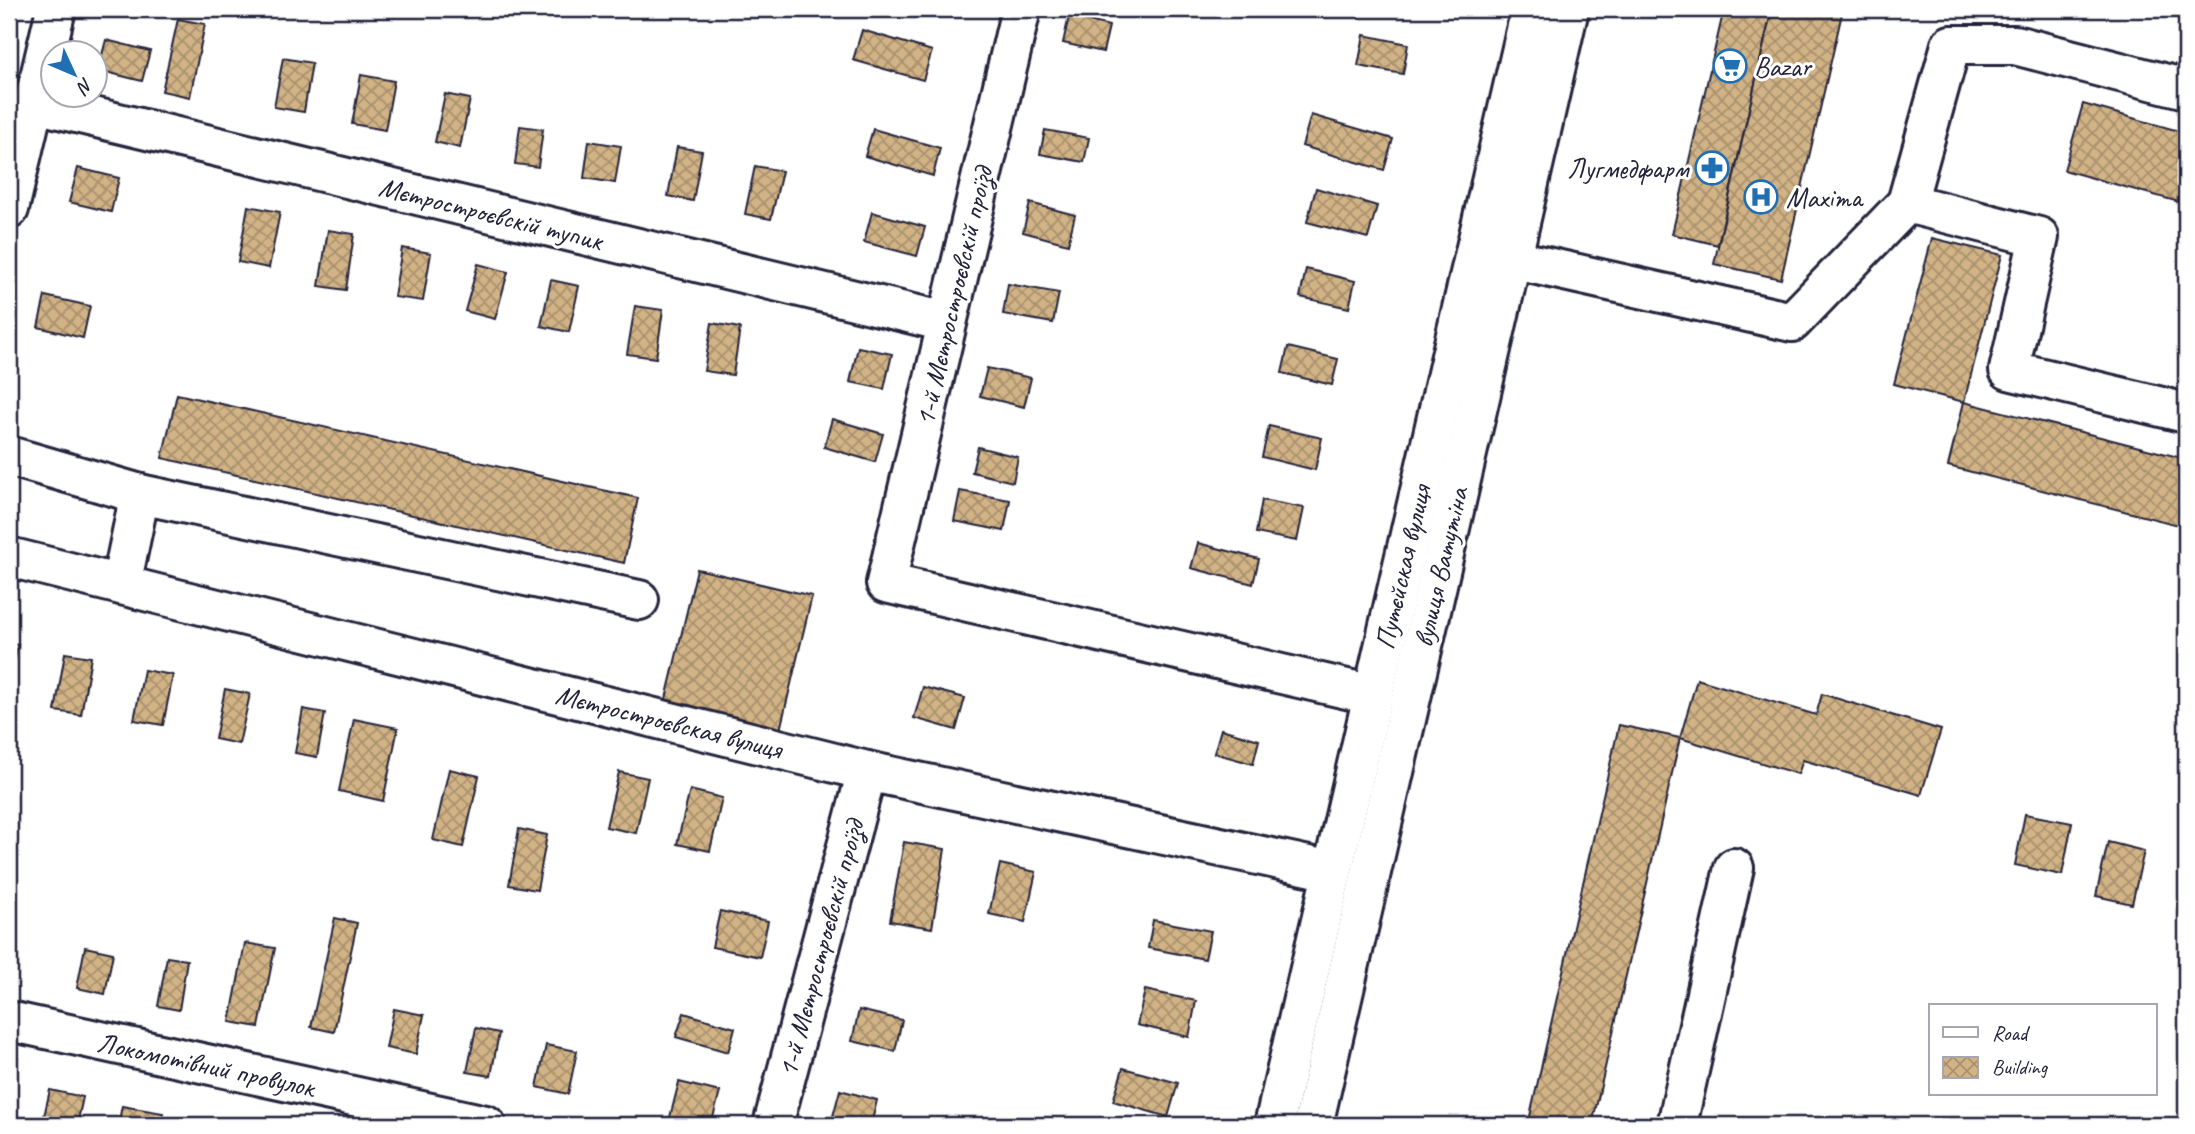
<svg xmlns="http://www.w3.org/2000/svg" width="2195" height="1134" font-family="Caveat,sans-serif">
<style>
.building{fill:url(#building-cross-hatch);stroke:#22223b;stroke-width:2}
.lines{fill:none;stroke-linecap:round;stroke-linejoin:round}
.minor-casing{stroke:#22223b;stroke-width:44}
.major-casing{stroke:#22223b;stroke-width:44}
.minor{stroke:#fff;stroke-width:38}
.major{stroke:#fff;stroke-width:38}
.labels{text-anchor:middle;stroke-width:6;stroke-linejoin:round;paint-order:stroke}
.poi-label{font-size:28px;fill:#22223b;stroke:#fff;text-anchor:start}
.street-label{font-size:28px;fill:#22223b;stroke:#fff}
</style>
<defs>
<pattern id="building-cross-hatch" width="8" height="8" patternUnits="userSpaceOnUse" patternTransform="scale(1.75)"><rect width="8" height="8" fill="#d1b385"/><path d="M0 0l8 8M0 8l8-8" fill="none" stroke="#a9916e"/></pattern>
</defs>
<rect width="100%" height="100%" fill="#fff"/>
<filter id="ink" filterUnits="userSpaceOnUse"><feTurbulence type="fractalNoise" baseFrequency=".0143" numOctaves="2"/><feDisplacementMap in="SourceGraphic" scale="14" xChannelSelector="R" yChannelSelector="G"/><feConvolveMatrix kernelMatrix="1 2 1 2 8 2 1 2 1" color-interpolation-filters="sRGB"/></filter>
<g filter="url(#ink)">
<!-- building -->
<g class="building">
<path d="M1724 9H1772L1718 245 1672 234Z"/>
<path d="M1772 9H1843L1781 279 1714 264Z"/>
<path d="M1069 16 1109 26 1103 52 1063 43Z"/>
<path d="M178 19 205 24 190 97 162 91Z"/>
<path d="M862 30 932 51 923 80 853 60Z"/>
<path d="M1364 35 1408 44 1403 74 1358 66Z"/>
<path d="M106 40 150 51 142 81 98 70Z"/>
<path d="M283 58 312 63 304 112 274 107Z"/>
<path d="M361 75 394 81 385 130 352 124Z"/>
<path d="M445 94 470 99 460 148 435 142Z"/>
<path d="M2083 104 2186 133V204L2064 170Z"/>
<path d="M1311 115 1393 139 1384 170 1302 146Z"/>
<path d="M520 126 543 129 538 167 515 164Z"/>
<path d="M873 129 940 148 933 176 865 156Z"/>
<path d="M1045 130 1089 138 1084 162 1040 154Z"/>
<path d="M589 141 621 146 615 183 584 178Z"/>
<path d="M677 147 702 151 693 201 668 196Z"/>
<path d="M755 166 782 171 771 219 745 214Z"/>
<path d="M78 168 119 178 111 212 69 202Z"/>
<path d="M1316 188 1377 206 1368 238 1307 222Z"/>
<path d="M1030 203 1075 215 1068 244 1023 232Z"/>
<path d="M248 206 280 212 269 268 238 262Z"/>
<path d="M872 212 925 227 917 256 864 242Z"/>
<path d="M328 230 354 234 346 290 319 286Z"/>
<path d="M1932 238 2002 255 1964 402 1894 384Z"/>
<path d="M402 248 431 253 423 301 394 297Z"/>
<path d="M478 264 508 272 495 319 465 311Z"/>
<path d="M1306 269 1355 281 1349 308 1300 297Z"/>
<path d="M551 280 579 286 569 332 541 326Z"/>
<path d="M1008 284 1059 293 1053 323 1003 314Z"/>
<path d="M45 296 90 306 83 338 38 327Z"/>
<path d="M635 306 663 310 656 358 627 354Z"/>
<path d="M712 323 740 328 733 375 704 371Z"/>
<path d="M858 347 892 354 884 389 850 382Z"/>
<path d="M1288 347 1338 359 1332 385 1282 373Z"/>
<path d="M987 368 1031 378 1024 407 980 396Z"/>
<path d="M177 394 638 498 624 563 162 458Z"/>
<path d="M1964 402 2186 459V527L1948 466Z"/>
<path d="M832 419 883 434 875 462 824 447Z"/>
<path d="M1269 426 1322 438 1315 470 1262 457Z"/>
<path d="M978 447 1018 457 1013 482 972 472Z"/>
<path d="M960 491 1010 500 1004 531 954 521Z"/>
<path d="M1262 500 1304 508 1297 541 1256 533Z"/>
<path d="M1198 543 1259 559 1253 584 1191 568Z"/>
<path d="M697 569 812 596 780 730 665 703Z"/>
<path d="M9 643 18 645 9 688Z"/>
<path d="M65 653 91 657 81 715 55 711Z"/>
<path d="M144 670 173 675 163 725 134 720Z"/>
<path d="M1697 679 1816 715 1822 694 1941 730 1921 795 1803 760 1798 774 1680 738Z"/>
<path d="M923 687 965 698 956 730 914 718Z"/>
<path d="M225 689 250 694 239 744 215 739Z"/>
<path d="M303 709 325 713 317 757 295 753Z"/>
<path d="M354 719 398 728 383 801 339 791Z"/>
<path d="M1619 725 1680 738 1592 1125H1528Z"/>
<path d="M1221 729 1259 740 1253 764 1214 753Z"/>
<path d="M449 769 479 776 463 847 433 840Z"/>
<path d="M619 772 648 778 636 833 606 827Z"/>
<path d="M690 790 722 798 710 851 677 844Z"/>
<path d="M2025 814 2072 823 2062 875 2015 865Z"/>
<path d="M519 829 547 835 537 890 509 885Z"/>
<path d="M904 842 945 849 932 928 890 921Z"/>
<path d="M2108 842 2144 851 2132 904 2096 896Z"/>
<path d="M1000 864 1036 872 1025 922 989 914Z"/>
<path d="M720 911 768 921 760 957 712 947Z"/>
<path d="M335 918 357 923 334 1032 311 1027Z"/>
<path d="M1153 920 1211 931 1205 959 1148 948Z"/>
<path d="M245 943 275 948 259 1027 230 1022Z"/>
<path d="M85 947 113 953 105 994 77 988Z"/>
<path d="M167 957 187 960 179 1010 158 1006Z"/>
<path d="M1145 990 1196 1001 1189 1037 1137 1025Z"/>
<path d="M394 1009 424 1015 416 1054 386 1048Z"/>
<path d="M859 1010 902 1020 895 1051 852 1041Z"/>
<path d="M684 1013 735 1028 728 1052 676 1037Z"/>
<path d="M476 1028 499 1033 491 1076 467 1072Z"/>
<path d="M546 1045 577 1051 568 1094 537 1087Z"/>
<path d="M1123 1068 1178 1083 1168 1117 1113 1101Z"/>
<path d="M679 1082 720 1092 711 1125 669 1121Z"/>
<path d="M50 1090 83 1097 77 1125H42Z"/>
<path d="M840 1090 877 1100 871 1125 832 1120Z"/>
<path d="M122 1106 163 1113 161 1125H118Z"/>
</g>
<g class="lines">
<defs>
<g id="minor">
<path d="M1021 9 886 583 1373 695"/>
<path d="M35 103 946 322"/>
<path d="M1907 203 1951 45H2015L2186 89"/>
<path d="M9 209 56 9"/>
<path d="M1511 259 1792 322 1907 203 2039 237 2009 370 2186 413"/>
<path d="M9 456 140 494"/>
<path d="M9 557 867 771 1332 871"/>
<path d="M121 585 140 494 639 600"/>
<path d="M9 1021 486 1125"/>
<path d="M773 1125 867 771"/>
<path d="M1677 1125 1734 868"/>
</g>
<g id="major">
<path d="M1274 1125 1531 9"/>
<path d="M1313 1125 1569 9"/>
</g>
</defs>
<!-- minor casing -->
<use href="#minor" class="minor-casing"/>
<!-- major casing -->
<use href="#major" class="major-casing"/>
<!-- minor -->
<use href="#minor" class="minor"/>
<!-- major -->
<use href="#major" class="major"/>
</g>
</g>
<!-- icons -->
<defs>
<symbol id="supermarket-ring" viewBox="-11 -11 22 22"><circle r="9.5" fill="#fff" stroke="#1f6fb2" stroke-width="1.5"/><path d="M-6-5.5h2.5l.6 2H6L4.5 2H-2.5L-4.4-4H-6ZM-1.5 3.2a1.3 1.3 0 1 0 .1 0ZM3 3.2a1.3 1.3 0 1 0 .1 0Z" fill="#1f6fb2"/></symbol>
<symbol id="pharmacy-ring" viewBox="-11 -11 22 22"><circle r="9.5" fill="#fff" stroke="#1f6fb2" stroke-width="1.5"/><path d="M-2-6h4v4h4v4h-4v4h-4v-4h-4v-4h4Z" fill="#1f6fb2"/></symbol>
<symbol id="hospital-ring" viewBox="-11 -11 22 22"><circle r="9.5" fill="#fff" stroke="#1f6fb2" stroke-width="1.5"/><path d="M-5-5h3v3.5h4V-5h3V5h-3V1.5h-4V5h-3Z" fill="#1f6fb2"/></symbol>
</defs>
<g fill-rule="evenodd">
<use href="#supermarket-ring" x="1711" y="47" width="38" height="38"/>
<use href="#pharmacy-ring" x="1693" y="149" width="38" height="38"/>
<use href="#hospital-ring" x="1742" y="178" width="38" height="38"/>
</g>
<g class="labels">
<!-- poi labels -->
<g class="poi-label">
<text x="1754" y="76">Bazar</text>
<text x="1688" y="178" text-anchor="end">Лугмедфарм</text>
<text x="1786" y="207">Maxima</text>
</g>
<!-- street labels -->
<g class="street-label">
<text transform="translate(491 213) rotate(14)" y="10">Мєтростроєвскій тупик</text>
<text transform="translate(953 296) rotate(-77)" y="10">1-й Мєтростроєвскій проїзд</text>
<text transform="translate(1402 567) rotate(-77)" y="10">Путєйская вулиця</text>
<text transform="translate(1440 567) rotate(-77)" y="10">вулиця Ватутіна</text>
<text transform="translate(669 721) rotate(14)" y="10">Мєтростроєвская вулиця</text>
<text transform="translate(820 948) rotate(-75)" y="10">1-й Мєтростроєвскій проїзд</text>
<text transform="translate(206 1064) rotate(12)" y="10">Локомотівний провулок</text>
</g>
</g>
<!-- margin -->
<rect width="2195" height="1134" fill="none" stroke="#fff" stroke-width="35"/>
<rect x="18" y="18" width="2160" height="1099" fill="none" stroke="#22223b" stroke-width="2.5" filter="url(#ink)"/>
<!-- legend -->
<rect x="1929" y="1004" width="228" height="91" fill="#ffffff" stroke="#a7a7b1" stroke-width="2"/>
<rect x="1943" y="1027" width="35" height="10" fill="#ffffff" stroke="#a7a7b1" stroke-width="2"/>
<text x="1992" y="1040" font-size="21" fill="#22223b">Road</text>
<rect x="1943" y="1057" width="35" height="21" fill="url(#building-cross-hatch)" stroke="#a7a7b1" stroke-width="2"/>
<text x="1992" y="1074" font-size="21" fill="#22223b">Building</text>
<!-- north arrow -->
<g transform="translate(74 74) rotate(134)"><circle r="33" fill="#ffffff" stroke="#a7a7b1" stroke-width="2"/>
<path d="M0-5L12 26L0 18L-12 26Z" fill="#1f6fb2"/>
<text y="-10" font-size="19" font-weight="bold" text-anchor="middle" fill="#22223b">N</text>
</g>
</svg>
